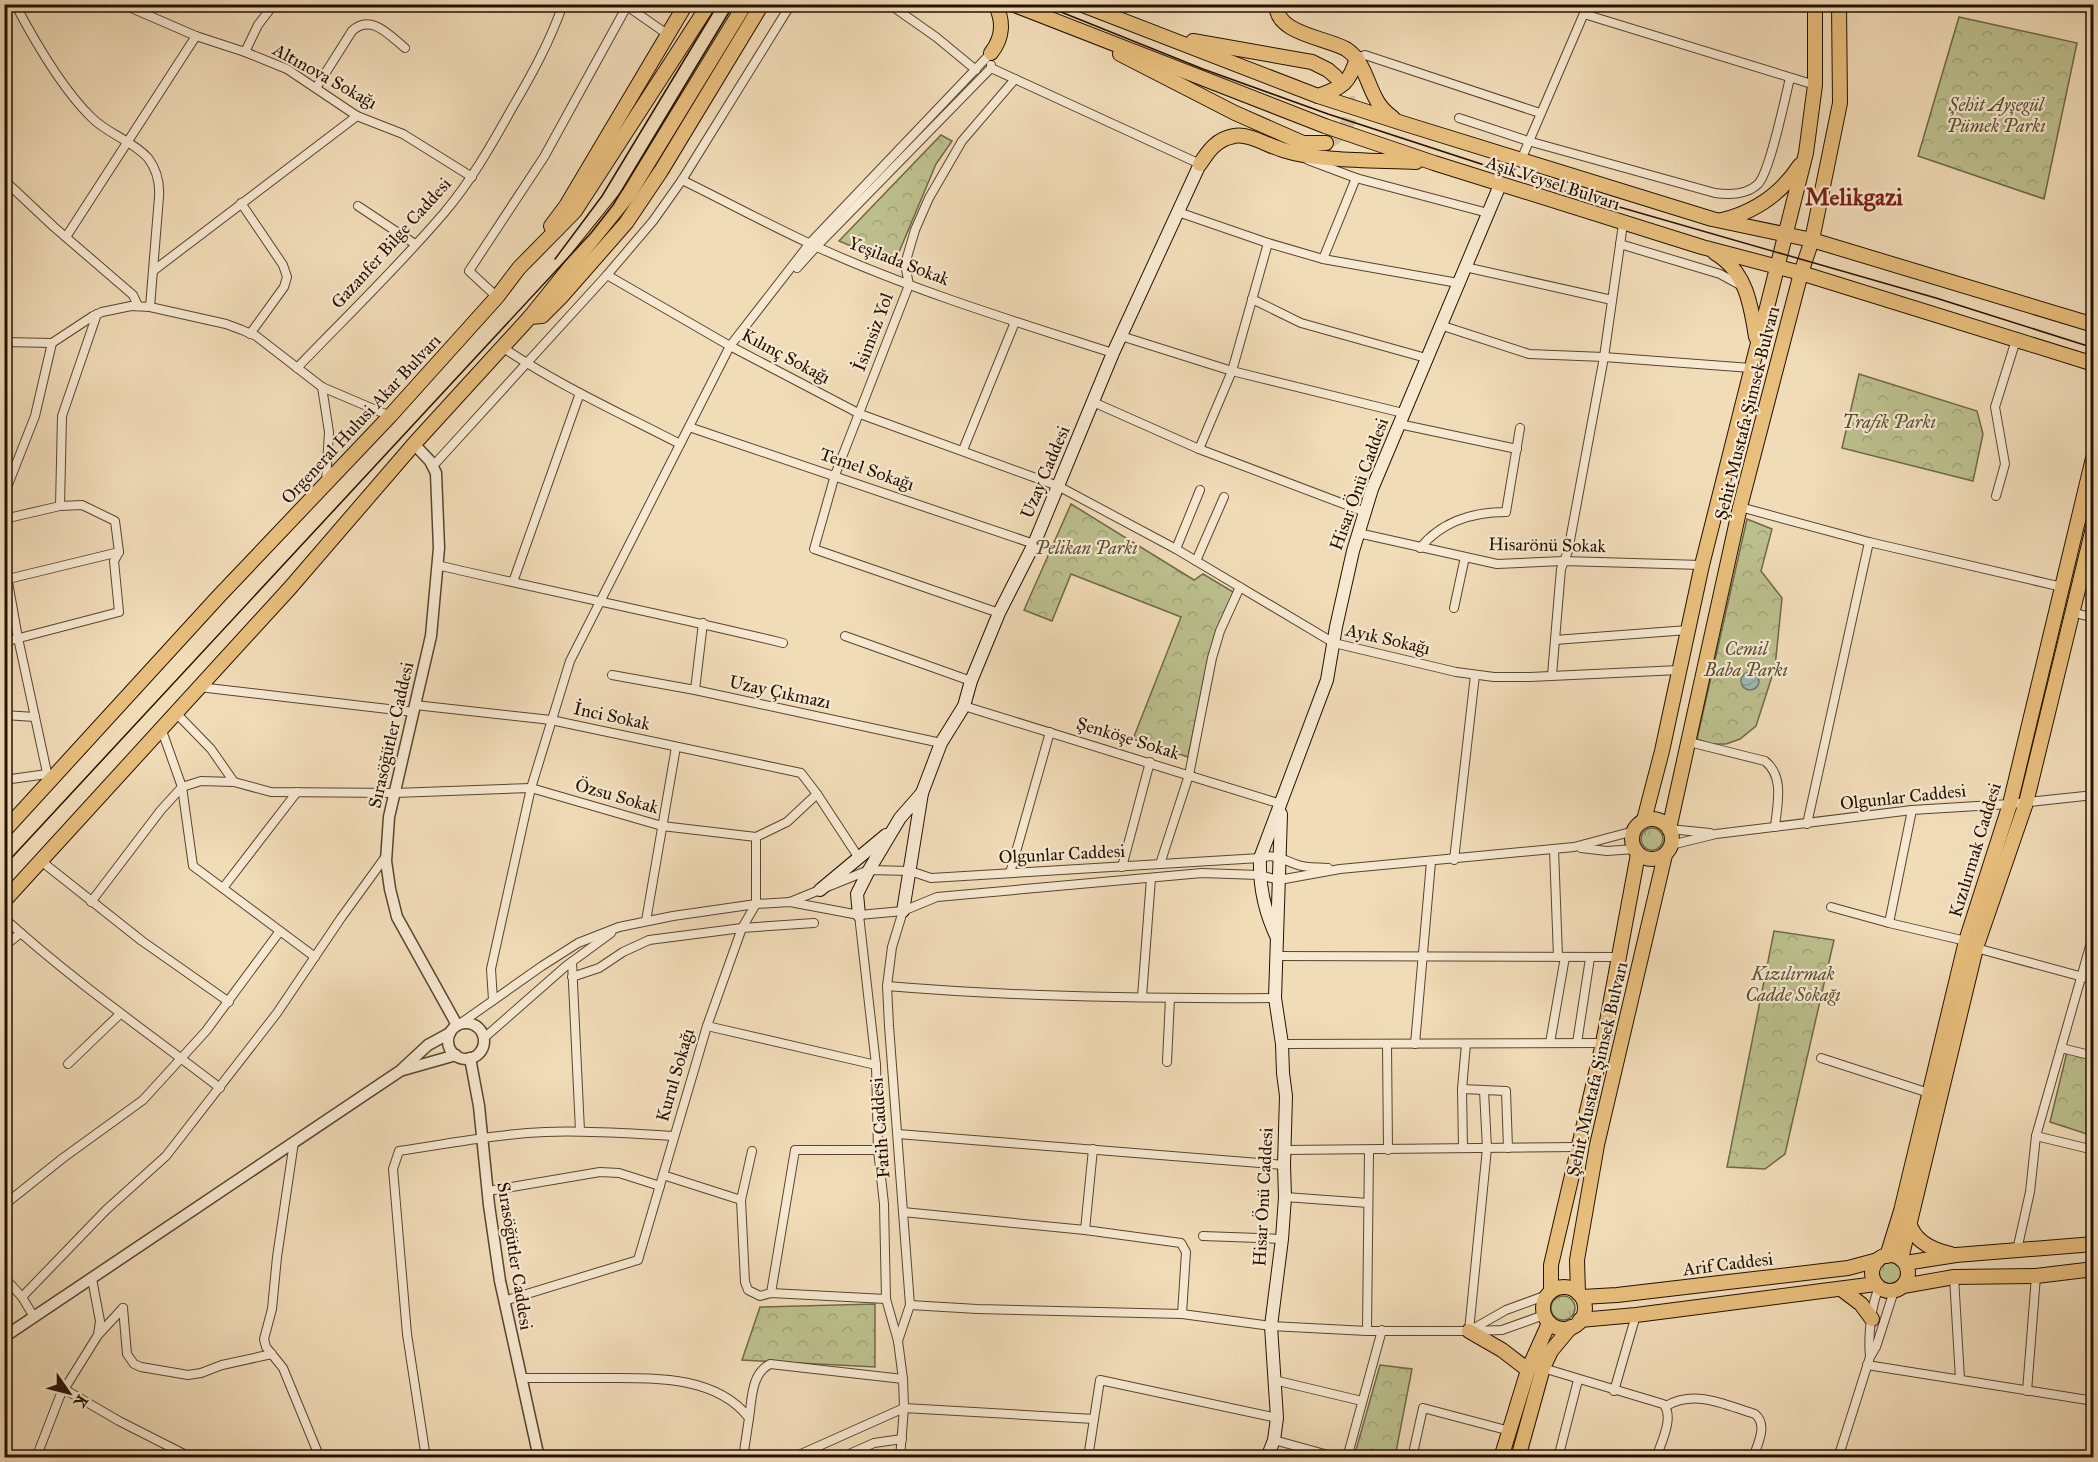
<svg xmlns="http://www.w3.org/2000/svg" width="2098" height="1462" font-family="'IM FELL Great Primer',serif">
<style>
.grass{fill:url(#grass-tufts);stroke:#706848;stroke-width:1.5}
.park{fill:url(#park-crowns);stroke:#706848;stroke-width:1.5}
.water{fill:url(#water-waves);stroke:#6c766c;stroke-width:1.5}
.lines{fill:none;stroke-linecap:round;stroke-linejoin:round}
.primary-tunnel{stroke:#d2be9d;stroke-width:14;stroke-dasharray:14 7;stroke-linecap:butt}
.minor-casing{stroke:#58442f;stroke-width:10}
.tertiary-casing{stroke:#58442f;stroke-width:13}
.secondary-casing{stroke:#251101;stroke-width:14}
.primary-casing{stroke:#251101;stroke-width:16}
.minor{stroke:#f6e8d1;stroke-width:8}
.tertiary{stroke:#f6e8d1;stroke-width:10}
.secondary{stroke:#f6e8d1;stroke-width:12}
.primary{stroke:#e8be7c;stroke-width:14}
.tram{stroke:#251101;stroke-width:1.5}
.labels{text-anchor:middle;stroke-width:4.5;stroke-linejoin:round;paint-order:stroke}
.street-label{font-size:18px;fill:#251101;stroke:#f6e8d1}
.park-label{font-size:18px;font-style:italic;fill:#5a4e32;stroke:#f6e8d1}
.district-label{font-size:24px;font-weight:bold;fill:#7a1f14;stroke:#f6e8d1}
</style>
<defs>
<pattern id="grass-tufts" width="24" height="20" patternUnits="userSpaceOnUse" patternTransform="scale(1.5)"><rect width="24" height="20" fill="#bcc08e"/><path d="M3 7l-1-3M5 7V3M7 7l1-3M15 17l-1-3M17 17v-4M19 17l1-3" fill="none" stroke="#a1a479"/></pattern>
<pattern id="park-crowns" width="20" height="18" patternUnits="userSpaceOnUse" patternTransform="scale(1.5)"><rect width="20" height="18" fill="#bcc08e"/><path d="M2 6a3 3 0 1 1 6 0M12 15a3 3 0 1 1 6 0" fill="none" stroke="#a1a479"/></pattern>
<pattern id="water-waves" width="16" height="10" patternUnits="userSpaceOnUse" patternTransform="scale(1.5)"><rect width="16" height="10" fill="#9bbab4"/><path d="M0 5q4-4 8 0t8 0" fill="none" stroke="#859f99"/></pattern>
</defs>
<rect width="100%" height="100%" fill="#f1dcb8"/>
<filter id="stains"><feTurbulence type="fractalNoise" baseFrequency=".00333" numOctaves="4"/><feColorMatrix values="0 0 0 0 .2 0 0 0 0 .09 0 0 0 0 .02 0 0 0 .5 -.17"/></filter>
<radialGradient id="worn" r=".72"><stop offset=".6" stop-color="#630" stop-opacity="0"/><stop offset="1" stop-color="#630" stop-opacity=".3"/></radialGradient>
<!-- grass -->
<g class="grass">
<circle cx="1652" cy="839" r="11"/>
<circle cx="1890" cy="1273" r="12"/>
<circle cx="1563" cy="1308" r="12"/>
</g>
<!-- park -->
<g class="park">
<path d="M1959 17 2077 43 2044 199 1918 156Z"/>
<path d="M941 135 952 141 936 164 894 264 839 241Z"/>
<path d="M1859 374 1977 411 1983 434 1973 481 1842 448Z"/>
<path d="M1071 504 1194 580 1203 574 1235 593 1200 699 1188 757 1133 739 1181 617 1071 574 1052 621 1024 610Z"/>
<path d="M1747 519 1772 529 1761 571 1782 598 1775 667 1756 726 1740 739 1726 744H1711L1697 739Z"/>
<path d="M1774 931 1834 940 1785 1154 1765 1169 1727 1167Z"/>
<path d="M2067 1052 2093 1060V1136L2050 1122Z"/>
<path d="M875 1304V1367L742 1360 760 1307Z"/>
<path d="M1380 1365 1412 1369 1395 1457H1354Z"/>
</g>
<!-- water -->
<circle class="water" cx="1750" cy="681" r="9"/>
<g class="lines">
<!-- primary-tunnel -->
<path class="primary-tunnel" d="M1326 143C1357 127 1356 103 1336 77"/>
<defs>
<g id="minor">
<path d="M15 4C34 40 63 90 92 118 108 134 133 141 148 158 157 170 160 183 159 197L150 307"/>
<path d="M122 4 196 36 245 52 287 69 357 116 403 134 472 177"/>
<path d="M624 4 667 34"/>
<path d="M889 4 936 37 976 70"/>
<path d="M1584 14 1815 85"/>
<path d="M245 52 258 25 274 4"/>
<path d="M1357 58 1365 55 1540 113"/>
<path d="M991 65V68L1200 164"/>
<path d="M316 88 352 31C371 13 390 36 405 48"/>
<path d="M1459 118 1528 141 1715 193C1730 195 1747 195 1758 184 1770 172 1785 98 1790 78"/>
<path d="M1308 160 1356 178 1488 213"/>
<path d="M1521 160 1588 4"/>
<path d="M4 180 54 227 133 295 138 306"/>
<path d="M682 180C727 202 771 226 817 247 912 290 1013 321 1113 353"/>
<path d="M241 203 283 265 287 277 284 287 250 334"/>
<path d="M358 206 415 244"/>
<path d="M1178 212 1268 243 1323 259 1458 283"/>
<path d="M66 237 196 36"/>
<path d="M1620 244 1720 274 1742 286"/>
<path d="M1323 259 1356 178"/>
<path d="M1465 267 1612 300"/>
<path d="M797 268 816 247 991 68"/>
<path d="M153 271 357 116"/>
<path d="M607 275 730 346 860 414 1058 486 1176 549 1334 643 1456 672 1494 677H1530L1679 670"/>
<path d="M497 297 469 271 544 157 627 6"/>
<path d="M1252 299 1301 323 1426 358"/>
<path d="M1440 325 1529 354 1604 357 1751 368"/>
<path d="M1121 336 1232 371 1403 413"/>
<path d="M4 342 52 343 93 316 102 312 131 306 150 307 226 324 242 330 256 336 322 387 390 416"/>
<path d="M502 347C558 385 620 413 680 444"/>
<path d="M297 368C346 317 398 267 444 213 471 181 491 146 511 110 531 76 550 42 563 4"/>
<path d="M322 387 329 432 326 482"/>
<path d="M1093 402 1199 449 1365 512"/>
<path d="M1399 424 1517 449"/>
<path d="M689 427 1034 544"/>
<path d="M1199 449 1232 371 1268 243"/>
<path d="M963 450 1015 322"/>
<path d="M433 466 607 275 653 221 682 180 791 4"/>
<path d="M4 495 35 416 52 343"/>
<path d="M1996 496 2005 464 1995 407 2016 340"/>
<path d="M1740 507 1869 542 2062 587"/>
<path d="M4 519 60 506 62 416 97 314"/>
<path d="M1358 533 1497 564 1563 561 1702 565"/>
<path d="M1420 548C1442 521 1473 512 1506 512L1520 428"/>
<path d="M1176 549 1200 490"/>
<path d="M4 560 18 638 49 782"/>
<path d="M1196 561 1224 497"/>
<path d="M437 565C552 592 668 615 783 643"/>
<path d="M8 579 119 552"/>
<path d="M513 582 580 393"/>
<path d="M1454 608 1465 557"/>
<path d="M2072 612 2094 618"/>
<path d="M999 613 814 549 835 475 909 285 905 264 915 230 929 198 962 141 1015 79"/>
<path d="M845 636 971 681"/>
<path d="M1555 640 1688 630"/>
<path d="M4 642 119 612 114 561 119 552 115 521 82 505 60 506"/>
<path d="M612 675 695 690 941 743"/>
<path d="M1552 675 1561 569 1568 551 1604 357 1623 224"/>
<path d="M199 687 414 712"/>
<path d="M695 690 703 623"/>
<path d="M415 705 551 720 801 773 817 794 859 858"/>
<path d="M964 706 1281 804"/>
<path d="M176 713 211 749 234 782"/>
<path d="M4 715 35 717"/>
<path d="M161 728 182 787 193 866 315 957"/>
<path d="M1689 742 1765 761C1785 777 1777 805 1775 827"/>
<path d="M4 780 47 774"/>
<path d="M1807 824 1869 542"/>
<path d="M1669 829 1710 833"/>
<path d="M1671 845 1716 834 1912 810 2010 804 2094 795"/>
<path d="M1581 848 1607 851 1635 849"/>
<path d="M1554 849 1558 957"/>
<path d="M1454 860 1475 675"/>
<path d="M41 861 142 941 229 1002"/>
<path d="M1160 864 1189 775 1212 658 1220 631 1240 587"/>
<path d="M1122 867 1150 762"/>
<path d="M1010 873 1050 732"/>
<path d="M223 888 297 792"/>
<path d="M91 902 161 810 182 787 201 781 234 782 271 792 395 793 531 788 662 826 756 837 787 822 817 794"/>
<path d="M790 902 869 870 910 871 931 878 1260 858C1276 853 1283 860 1298 865 1307 868 1318 867 1328 868"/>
<path d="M1831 907 1889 923 1966 941"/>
<path d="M859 915 876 1065 878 1150 884 1204 886 1299 898 1341 903 1379 904 1408 900 1458"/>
<path d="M4 918C72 980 147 1032 220 1088"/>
<path d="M646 921 676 747"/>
<path d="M1889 923 1912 810"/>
<path d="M4 946 21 933"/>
<path d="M1976 948 2094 980"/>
<path d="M1276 956 1619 957"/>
<path d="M572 962 580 1131"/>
<path d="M572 977 599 968 623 952 649 940 742 928 814 923"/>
<path d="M887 986C1016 997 1146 999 1275 998"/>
<path d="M1142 997 1151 878"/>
<path d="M493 1000 491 969 531 788 570 661 730 346 810 243 991 53"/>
<path d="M461 1023 542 966 578 943 619 927 673 916 756 904 790 902 859 915 903 911 937 897 1202 873 1259 875 1279 880 1340 869 1574 847 1634 831"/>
<path d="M707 1026 876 1065"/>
<path d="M484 1038 566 966 611 933"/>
<path d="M1550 1043 1565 957"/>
<path d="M1577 1043 1590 958"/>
<path d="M1282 1044 1603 1043"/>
<path d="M1387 1044 1388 1150"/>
<path d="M1415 1044 1431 862"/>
<path d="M2061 1048 2094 1056"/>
<path d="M1821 1058 1929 1093"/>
<path d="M1167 1062 1170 998"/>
<path d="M68 1064 120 1014"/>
<path d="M1462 1089 1506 1091 1508 1148"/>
<path d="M898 1134 1284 1165"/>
<path d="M2036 1136 2094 1150"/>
<path d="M294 1142 277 1257 272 1309 264 1339 266 1347 283 1368 320 1458"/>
<path d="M1463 1148 1462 1089 1466 1044"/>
<path d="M1285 1150 1579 1147"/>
<path d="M752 1151 741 1200 745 1282 748 1290 760 1296 771 1293 886 1299"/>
<path d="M663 1175 741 1200"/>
<path d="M488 1191 600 1172 619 1173 660 1186"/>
<path d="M1285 1197 1368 1203"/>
<path d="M4 1205 63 1158 143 1100 206 1031 280 931"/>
<path d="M903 1212 1085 1230 1181 1243 1186 1252 1182 1314"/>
<path d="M1085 1230 1093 1149"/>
<path d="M1203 1236 1282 1239"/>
<path d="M2017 1250 2030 1192 2036 1136 2094 932"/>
<path d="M4 1277 22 1297"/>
<path d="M1954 1277 1960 1379"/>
<path d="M771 1293 795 1150H878"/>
<path d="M504 1301 638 1260 707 1026 742 928 756 904V837"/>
<path d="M910 1305 977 1309 1182 1314 1271 1326 1367 1331H1469L1487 1148 1484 1091"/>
<path d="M123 1308 127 1354 134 1364 141 1367 188 1375 201 1373 222 1365 272 1354"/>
<path d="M34 1317 22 1297 106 1210 166 1156 277 1013 341 918 386 856"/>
<path d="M1367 1331 1369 1150"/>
<path d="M1469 1331 1506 1310 1547 1295"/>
<path d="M1473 1331 1502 1330 1544 1315"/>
<path d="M99 1334 123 1308"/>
<path d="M898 1341 910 1305 889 1026 887 986 892 947 903 911"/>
<path d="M1870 1356C1868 1338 1871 1304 1879 1288"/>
<path d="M1867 1365 2094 1401"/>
<path d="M1543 1368 1663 1404C1675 1416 1661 1443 1656 1458"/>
<path d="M521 1378C548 1378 576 1378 604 1378 652 1378 716 1375 749 1418L743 1458"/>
<path d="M1274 1380 1362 1401"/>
<path d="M64 1389 119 1421 192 1458"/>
<path d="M1614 1391 1636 1315"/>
<path d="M2027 1391 2036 1276"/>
<path d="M1666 1406C1695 1389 1725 1405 1755 1414 1768 1425 1758 1443 1753 1458"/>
<path d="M749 1418C752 1399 751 1374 770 1364L903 1379"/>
<path d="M1274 1440 1339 1458"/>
<path d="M36 1458 60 1396 98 1335 100 1321 92 1279"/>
<path d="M426 1458 407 1334 393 1169 399 1151C448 1144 496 1134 545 1132 588 1130 632 1134 674 1136"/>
<path d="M792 1458 904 1408 1094 1419"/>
<path d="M840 1458 874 1443 902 1439"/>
<path d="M1088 1458 1100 1380 1277 1418"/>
<path d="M1347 1458 1382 1330"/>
<path d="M1412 1458 1423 1408 1510 1431"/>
<path d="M1558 1458 1578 1380"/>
<path d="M1838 1458 1870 1357 1876 1347 1894 1291"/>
</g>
<g id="tertiary">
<path d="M414 444 430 461 436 473 439 548 431 636 389 817 386 861 390 889 397 917 457 1025"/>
<circle cx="466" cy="1041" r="18"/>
<path d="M470 1058 479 1106 489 1205 500 1281 539 1458"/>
<path d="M403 1070 456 1055"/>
<path d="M4 1337 400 1071 428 1045 450 1033"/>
</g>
<g id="secondary">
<path d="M922 793 941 743 964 706 971 681 999 613 1034 544 1113 353 1200 164"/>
<path d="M820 890 886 835"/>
<path d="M859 915 857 894 869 870 900 818 922 793 903 911"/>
<path d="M1277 938C1265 913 1259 885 1260 858L1327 680 1336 627 1353 551 1372 489 1500 185"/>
<path d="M1267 1458 1274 1440 1277 1418 1271 1326 1282 1239 1285 1197 1284 1165 1286 1096 1283 1073 1282 1044 1275 998 1281 814"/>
</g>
<g id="primary">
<path d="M1012 4 1325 126 1434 163 1702 247 1801 273 2094 364"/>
<path d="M1080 4 1318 96 1402 123 1712 219 1812 240 2094 325"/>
<path d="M1277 4C1273 33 1327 38 1346 49 1363 60 1366 80 1375 97 1379 106 1385 112 1393 118"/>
<path d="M1193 41 1312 62 1328 70 1336 77"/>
<path d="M991 53C1003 38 1004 21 995 4"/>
<path d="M1120 54 1235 113 1303 143H1326"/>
<path d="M1318 96C1343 87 1349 84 1357 58"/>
<path d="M1200 164C1209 150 1217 139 1234 136 1249 133 1268 146 1283 150 1321 162 1376 160 1416 162"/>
<path d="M1722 220C1755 212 1781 194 1800 165"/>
<path d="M551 226 566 206 686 4"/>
<path d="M1715 253C1746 271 1751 305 1756 337"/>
<path d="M530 317 629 194 745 4"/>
<circle cx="1652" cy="839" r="20"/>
<path d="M1644 820 1662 751 1702 565 1806 153 1815 85V4"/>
<path d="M1669 829 1740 507 1801 273 1812 240 1840 103 1839 4"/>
<path d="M4 831 219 596 390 416 497 297 519 268 575 211 709 4"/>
<path d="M4 901 290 588 414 444 530 317 542 316 562 296 626 223 661 171 762 4"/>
<path d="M1909 1221C1913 1241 1933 1250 1951 1254"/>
<circle cx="1890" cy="1273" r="18"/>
<path d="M1887 1256 1901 1211 1966 941 2010 804 2094 454"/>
<path d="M1901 1259 1976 948 2026 803 2094 524"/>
<path d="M1905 1263 1956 1255 2094 1244"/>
<path d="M1903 1286 1954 1277 2036 1276 2094 1269"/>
<circle cx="1564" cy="1308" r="21"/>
<path d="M1841 1289 1861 1304 1872 1319"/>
<path d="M1551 1291V1265L1603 1043 1638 854"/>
<path d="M1578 1293 1577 1260 1597 1145 1665 855"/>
<path d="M1582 1297 1617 1295 1848 1268 1878 1260"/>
<path d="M1580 1320 1636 1315 1876 1284"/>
<path d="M1469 1331 1502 1350 1528 1370"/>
<path d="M1501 1458 1528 1370 1549 1323"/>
<path d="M1518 1458 1543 1368 1551 1351 1571 1327"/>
</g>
</defs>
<!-- minor casing -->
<use href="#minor" class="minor-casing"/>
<!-- tertiary casing -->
<use href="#tertiary" class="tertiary-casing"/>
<!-- secondary casing -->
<use href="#secondary" class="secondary-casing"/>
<!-- primary casing -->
<use href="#primary" class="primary-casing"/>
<!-- minor -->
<use href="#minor" class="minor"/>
<!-- tertiary -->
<use href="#tertiary" class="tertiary"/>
<!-- secondary -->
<use href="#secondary" class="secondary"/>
<!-- primary -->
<use href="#primary" class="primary"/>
<!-- tram -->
<g class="tram">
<path d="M1041 4 1203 69 1328 114 1567 192 1936 298 2094 348"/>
<path d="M555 259 602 196 718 4"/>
<path d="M4 866 591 233 613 205 734 4"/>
</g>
</g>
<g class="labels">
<!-- street labels -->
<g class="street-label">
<text transform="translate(325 76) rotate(29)" y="6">Altınova Sokağı</text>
<text transform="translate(1553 183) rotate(18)" y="6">Aşık Veysel Bulvarı</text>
<text transform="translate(391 243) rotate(-48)" y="6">Gazanfer Bilge Caddesi</text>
<text transform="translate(899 261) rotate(21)" y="6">Yeşilada Sokak</text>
<text transform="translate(873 332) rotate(-69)" y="6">İsimsiz Yol</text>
<text transform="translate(786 356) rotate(28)" y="6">Kılınç Sokağı</text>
<text transform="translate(1747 413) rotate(-76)" y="6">Şehit Mustafa Şimsek Bulvarı</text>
<text transform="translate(361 419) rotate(-47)" y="6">Orgeneral Hulusi Akar Bulvarı</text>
<text transform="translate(867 469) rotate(19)" y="6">Temel Sokağı</text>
<text transform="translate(1045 472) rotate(-67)" y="6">Uzay Caddesi</text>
<text transform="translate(1359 484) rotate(-70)" y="6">Hisar Önü Caddesi</text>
<text transform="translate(1547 545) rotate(1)" y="6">Hisarönü Sokak</text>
<text transform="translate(1388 639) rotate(13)" y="6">Ayık Sokağı</text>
<text transform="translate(780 692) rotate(12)" y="6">Uzay Çıkmazı</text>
<text transform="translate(612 716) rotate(12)" y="6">İnci Sokak</text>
<text transform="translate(391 735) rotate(-77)" y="6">Sırasöğütler Caddesi</text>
<text transform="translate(1128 738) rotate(17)" y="6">Şenköşe Sokak</text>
<text transform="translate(617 796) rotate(16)" y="6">Özsu Sokak</text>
<text transform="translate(1903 797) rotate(-6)" y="6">Olgunlar Caddesi</text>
<text transform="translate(1975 850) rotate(-73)" y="6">Kızılırmak Caddesi</text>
<text transform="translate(1062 854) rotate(-3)" y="6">Olgunlar Caddesi</text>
<text transform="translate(1597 1069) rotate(-77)" y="6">Şehit Mustafa Şimsek Bulvarı</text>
<text transform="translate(675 1075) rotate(-74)" y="6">Kurul Sokağı</text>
<text transform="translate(880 1128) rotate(-94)" y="6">Fatih Caddesi</text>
<text transform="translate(1263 1197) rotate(-87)" y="6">Hisar Önü Caddesi</text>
<text transform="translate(515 1256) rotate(81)" y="6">Sırasöğütler Caddesi</text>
<text transform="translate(1728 1264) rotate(-7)" y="6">Arif Caddesi</text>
</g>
<!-- park labels -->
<g class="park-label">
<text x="1996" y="111">Şehit Ayşegül<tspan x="1996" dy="21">Pümek Parkı</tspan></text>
<text x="1889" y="428">Trafik Parkı</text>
<text x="1086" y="554">Pelikan Parkı</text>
<text x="1746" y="655">Cemil<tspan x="1746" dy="21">Baba Parkı</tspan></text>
<text x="1793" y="980">Kızılırmak<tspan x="1793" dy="21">Cadde Sokağı</tspan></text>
</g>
<!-- district labels -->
<g class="district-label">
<text x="1854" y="205">Melikgazi</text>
</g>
</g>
<!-- margin -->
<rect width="2098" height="1462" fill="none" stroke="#f1dcb8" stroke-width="24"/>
<rect x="6" y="6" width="2086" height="1450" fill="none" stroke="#251101" stroke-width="3"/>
<rect x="12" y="12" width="2074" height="1438" fill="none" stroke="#251101" stroke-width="1.5"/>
<!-- north arrow -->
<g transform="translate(69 1393) rotate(125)" stroke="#f6e8d1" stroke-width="4.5" paint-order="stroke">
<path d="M0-4.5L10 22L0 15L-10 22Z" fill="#251101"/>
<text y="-9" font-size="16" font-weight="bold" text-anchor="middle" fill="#251101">K</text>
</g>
<rect width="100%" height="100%" filter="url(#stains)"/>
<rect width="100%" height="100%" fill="url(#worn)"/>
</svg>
